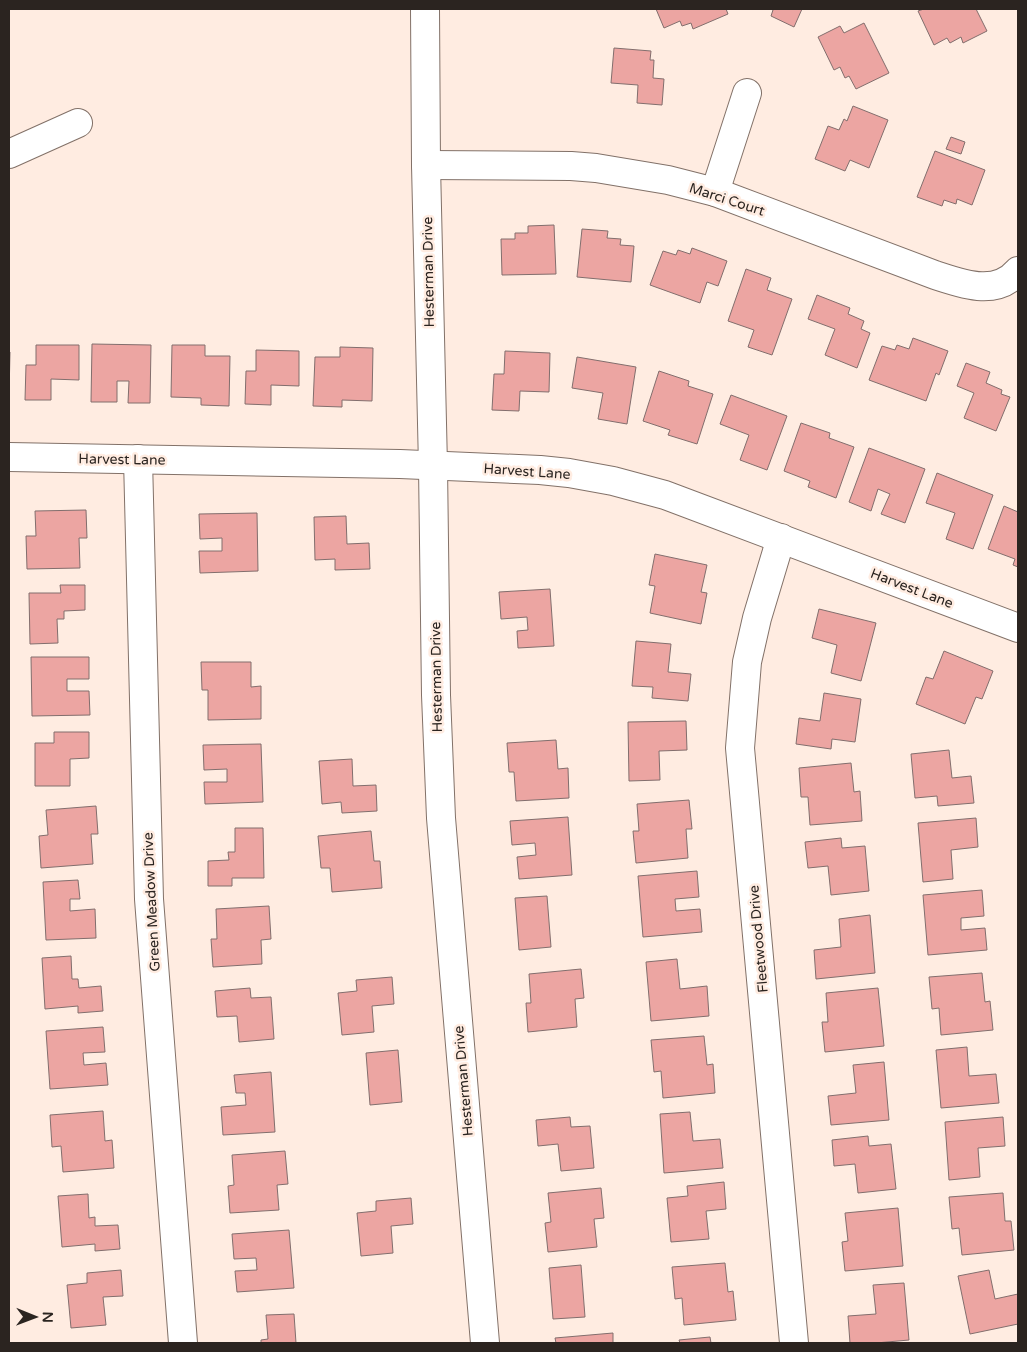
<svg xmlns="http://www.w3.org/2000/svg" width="1027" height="1352" font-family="'Varela Round',sans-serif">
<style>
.building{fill:#eca5a2;stroke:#826e6d}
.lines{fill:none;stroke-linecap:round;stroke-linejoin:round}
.minor-casing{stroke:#827168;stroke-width:30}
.minor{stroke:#fff;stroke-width:28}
.labels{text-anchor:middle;stroke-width:5;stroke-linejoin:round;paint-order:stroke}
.street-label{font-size:14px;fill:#2b2420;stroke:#ffece1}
</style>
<rect width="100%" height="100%" fill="#ffece1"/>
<!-- building -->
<g class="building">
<path d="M656 9H726L728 14 693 29 691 23 682 26 680 21 664 28Z"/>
<path d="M771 9H802L794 27 771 16 773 10Z"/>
<path d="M924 9H976L987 31 963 43 961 37 950 43 947 38 934 45 918 11Z"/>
<path d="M864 23 889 73 856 89 849 76 845 78 840 67 834 70 818 37 840 26 844 33Z"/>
<path d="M614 48 651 51 650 60H654L653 78 664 79 662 105 637 103 638 85 611 83Z"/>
<path d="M853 106 888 120 869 168 850 160 845 171 815 159 828 126 839 130 844 119 847 121Z"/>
<path d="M951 137 965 142 961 154 946 149Z"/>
<path d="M935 151 985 170 972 205 957 199 956 204 944 200 942 206 917 197Z"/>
<path d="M554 225 556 274 502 275 501 239H515V233H528V226Z"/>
<path d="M582 229 608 231 607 238 621 239 620 245 634 246 631 282 577 277Z"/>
<path d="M692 248 727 261 718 286 707 282 700 303 650 285 663 251 676 255 678 250 690 254Z"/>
<path d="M746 269 771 278 767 290 792 299 772 355 748 347 754 330 728 321Z"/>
<path d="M817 295 850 308 848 314 864 321 861 329 870 333 857 368 825 355 835 329 808 319Z"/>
<path d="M913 338 948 351 939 375 936 373 926 401 869 380 882 346 895 350 897 345 909 349Z"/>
<path d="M92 344 151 345 150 403H128L129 381H117V402H91Z"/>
<path d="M36 345H79V380L51 379V400H25L26 365H36Z"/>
<path d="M172 345H205V356H230L229 406 201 405V398L171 397Z"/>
<path d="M340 347 373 348 372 401 342 400V407L313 406 315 357H340Z"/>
<path d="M256 350 299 351V386L271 385V405L245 404 246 371H256Z"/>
<path d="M505 351 550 353 549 392 520 391 519 411 492 410 494 374H504Z"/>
<path d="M9 352H10L9 395Z"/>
<path d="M577 357 636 367 627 424 598 419 603 393 572 388Z"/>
<path d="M966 363 990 372 986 383 1002 390 1001 394 1010 397 996 431 964 418 974 393 957 386Z"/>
<path d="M659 371 689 381 688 386 713 394 697 444 668 435 670 430 643 421Z"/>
<path d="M731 395 787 416 767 470 740 460 749 435 720 424Z"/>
<path d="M801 423 830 433 829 438 854 447 836 498 808 487 810 481 784 471Z"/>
<path d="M869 448 925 469 905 523 881 514 890 494 878 489 871 511 849 502Z"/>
<path d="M937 473 993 495 973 549 946 539 955 513 926 503Z"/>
<path d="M1004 506 1018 512V567L1013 565 1015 559 988 549Z"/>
<path d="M86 510 87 538H79L80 568 27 569 26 536H36L35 511Z"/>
<path d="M257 513 258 571 200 573 199 551H222V538L200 539 199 514Z"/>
<path d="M346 516 347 544 369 543 370 569 335 570V559L315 560 314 517Z"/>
<path d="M655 554 707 565 701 592 707 593 701 624 650 613 655 586 649 585Z"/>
<path d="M60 585H85V610L64 611V619H57L58 643 30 644 29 593H61Z"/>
<path d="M550 589 554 646 518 648 517 631 528 630 527 617 501 619 499 592Z"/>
<path d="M819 609 876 623 861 681 831 673 837 645 812 638Z"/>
<path d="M636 641 671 644 668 672 691 674 688 701 652 698 653 687 632 686Z"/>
<path d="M944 651 993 671 982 699 976 697 965 724 916 704 926 677 933 679Z"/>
<path d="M31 657H89V679H67V691H89L90 715 32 716Z"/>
<path d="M201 662H251V687L261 686V719L208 720V690H202Z"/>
<path d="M824 693 861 699 855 742 832 739 831 749 796 744 799 718 820 721Z"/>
<path d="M686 721 687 750 659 751 660 780 629 781 628 722Z"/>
<path d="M54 732H89V758L70 759V786H35V743H54Z"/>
<path d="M556 740 558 769 568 768 569 798 516 801 514 772H509L507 743Z"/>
<path d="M261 744 263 802 205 804 204 782H227V769L204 770 203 745Z"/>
<path d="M949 750 952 778 971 776 974 803 938 806 937 796 915 798 911 754Z"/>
<path d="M352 759 353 786 376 785 377 811 342 813 341 802 322 804 319 761Z"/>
<path d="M851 763 854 792 860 791 862 821 810 825 808 797H801L799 768Z"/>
<path d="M689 800 692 829H686L688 858 636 863 633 831H639L637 804Z"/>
<path d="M96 806 98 834H91L93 864 41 868 39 836 48 835 46 810Z"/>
<path d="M568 817 572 875 519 879 517 857 536 855 535 843 512 845 510 821Z"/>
<path d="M976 818 978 847 951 850 953 879 923 882 918 823Z"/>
<path d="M235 828H263L264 878H232V886H208V861L229 860 228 852H235Z"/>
<path d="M371 831 374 861H380L382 888 332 892 330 868H321L318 836Z"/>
<path d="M841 838 842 848 865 846 869 891 831 895 828 866 808 868 805 842Z"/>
<path d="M697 871 699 897 675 899 676 911 700 909 702 932 643 937 638 876Z"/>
<path d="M78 880 80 899H70V911L95 909 96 938 46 940 43 882Z"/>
<path d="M982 890 984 916 961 918V930L985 928 987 950 928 955 923 895Z"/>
<path d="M547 896 551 947 519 950 515 898Z"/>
<path d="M269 906 271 939 261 940 262 964 213 967 211 939H217L216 909Z"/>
<path d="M870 915 875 973 816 979 814 950 841 947 839 919Z"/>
<path d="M71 956 72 979H78L79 988 101 986 103 1011 78 1013V1006L45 1009 42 958Z"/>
<path d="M677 959 680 989 707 986 709 1016 651 1021 646 962Z"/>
<path d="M581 969 584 998 575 999 577 1027 528 1032 526 1003H531L529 974Z"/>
<path d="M982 973 985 1002 990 1001 993 1030 941 1035 939 1008 932 1009 929 977Z"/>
<path d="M392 977 394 1004 372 1006 374 1032 342 1035 338 993 357 991 356 980Z"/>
<path d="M250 988 251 998 271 997 274 1039 239 1042 237 1016 217 1017 215 991Z"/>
<path d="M878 988 884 1046 825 1052 822 1022H828L826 993Z"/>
<path d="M103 1027 105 1052 83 1053 84 1065 106 1063 108 1085 50 1089 46 1031Z"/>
<path d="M704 1036 707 1065 713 1064 715 1093 663 1098 661 1071 654 1072 651 1040Z"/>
<path d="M967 1047 969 1076 996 1074 999 1103 941 1108 936 1050Z"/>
<path d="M398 1050 402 1102 370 1105 366 1053Z"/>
<path d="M884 1062 889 1120 831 1125 828 1096 856 1093 853 1065Z"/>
<path d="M271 1072 275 1132 223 1135 221 1107 246 1105 245 1093H236L234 1075Z"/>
<path d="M103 1111 105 1141 112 1140 114 1168 63 1172 61 1146 52 1147 50 1115Z"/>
<path d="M690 1112 693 1141 720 1139 723 1168 664 1173 660 1114Z"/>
<path d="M570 1117 571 1127 590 1126 594 1168 561 1171 558 1144 538 1146 536 1120Z"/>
<path d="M1003 1117 1005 1146 978 1148 980 1177 949 1180 945 1122Z"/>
<path d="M868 1136 869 1146 891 1144 896 1189 858 1193 855 1164 834 1166 832 1140Z"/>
<path d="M285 1151 288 1184 277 1185 279 1210 230 1213 228 1186 234 1185 232 1155Z"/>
<path d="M724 1182 726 1209 706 1211 709 1239 671 1242 667 1198 688 1196 687 1186Z"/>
<path d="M601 1188 604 1218 594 1219 597 1247 548 1252 545 1223 551 1222 548 1193Z"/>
<path d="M1003 1193 1005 1221H1011L1014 1250 962 1255 959 1228 952 1229 949 1197Z"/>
<path d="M88 1194 89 1218 95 1217V1226L118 1225 120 1249 95 1251V1244L62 1247 58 1196Z"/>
<path d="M411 1198 413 1224 391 1226 393 1253 361 1256 357 1213 376 1211V1201Z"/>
<path d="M898 1208 903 1266 845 1271 842 1242 848 1241 845 1213Z"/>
<path d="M289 1230 294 1288 237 1292 235 1271 257 1270 256 1258 234 1259 232 1234Z"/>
<path d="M725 1263 728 1292 733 1291 736 1320 684 1325 682 1298 675 1299 672 1267Z"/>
<path d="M581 1265 585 1317 553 1319 549 1268Z"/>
<path d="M121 1270 123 1296 103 1297 106 1325 71 1328 67 1285 87 1283V1273Z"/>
<path d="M989 1270 995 1299 1018 1294V1324L970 1334 958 1276Z"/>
<path d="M904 1283 909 1340 876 1343H850L848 1316 876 1314 873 1285Z"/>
<path d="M294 1314 296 1343H261V1340L268 1339 266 1315Z"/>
<path d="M613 1333V1343H556L555 1338Z"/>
<path d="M710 1337 711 1343H680L679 1340Z"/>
</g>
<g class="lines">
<defs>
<g id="minor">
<path d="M425 9 426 165 433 466 436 695 441 818 485 1343"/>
<path d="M9 154 78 123"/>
<path d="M426 165 571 166 596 168 668 180 715 192 935 275C963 284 996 297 1018 271"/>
<path d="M715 192 747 93"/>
<path d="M9 457 400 464 540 470 569 473 613 481 665 495 1018 628"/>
<path d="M138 459 149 899 183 1343"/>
<path d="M781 538 757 618 747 662 740 748 794 1343"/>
</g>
</defs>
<!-- minor casing -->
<use href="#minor" class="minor-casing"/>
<!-- minor -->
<use href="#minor" class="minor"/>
</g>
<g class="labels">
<!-- street labels -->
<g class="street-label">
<text transform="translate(727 199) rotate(18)" y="5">Marci Court</text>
<text transform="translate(428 272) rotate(-91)" y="5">Hesterman Drive</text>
<text transform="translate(122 459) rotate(1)" y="5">Harvest Lane</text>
<text transform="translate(527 471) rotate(4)" y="5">Harvest Lane</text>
<text transform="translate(912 588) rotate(21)" y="5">Harvest Lane</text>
<text transform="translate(436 677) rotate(-91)" y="5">Hesterman Drive</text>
<text transform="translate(151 902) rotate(-93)" y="5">Green Meadow Drive</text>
<text transform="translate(758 939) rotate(-95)" y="5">Fleetwood Drive</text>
<text transform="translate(463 1081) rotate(-95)" y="5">Hesterman Drive</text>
</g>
</g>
<!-- border -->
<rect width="1027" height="1352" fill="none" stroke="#2b2420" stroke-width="20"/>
<!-- north arrow -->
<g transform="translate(35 1317) rotate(91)" stroke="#ffece1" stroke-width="4" paint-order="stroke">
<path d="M0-4L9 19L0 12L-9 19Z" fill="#2b2420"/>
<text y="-8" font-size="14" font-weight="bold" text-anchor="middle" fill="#2b2420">N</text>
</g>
</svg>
